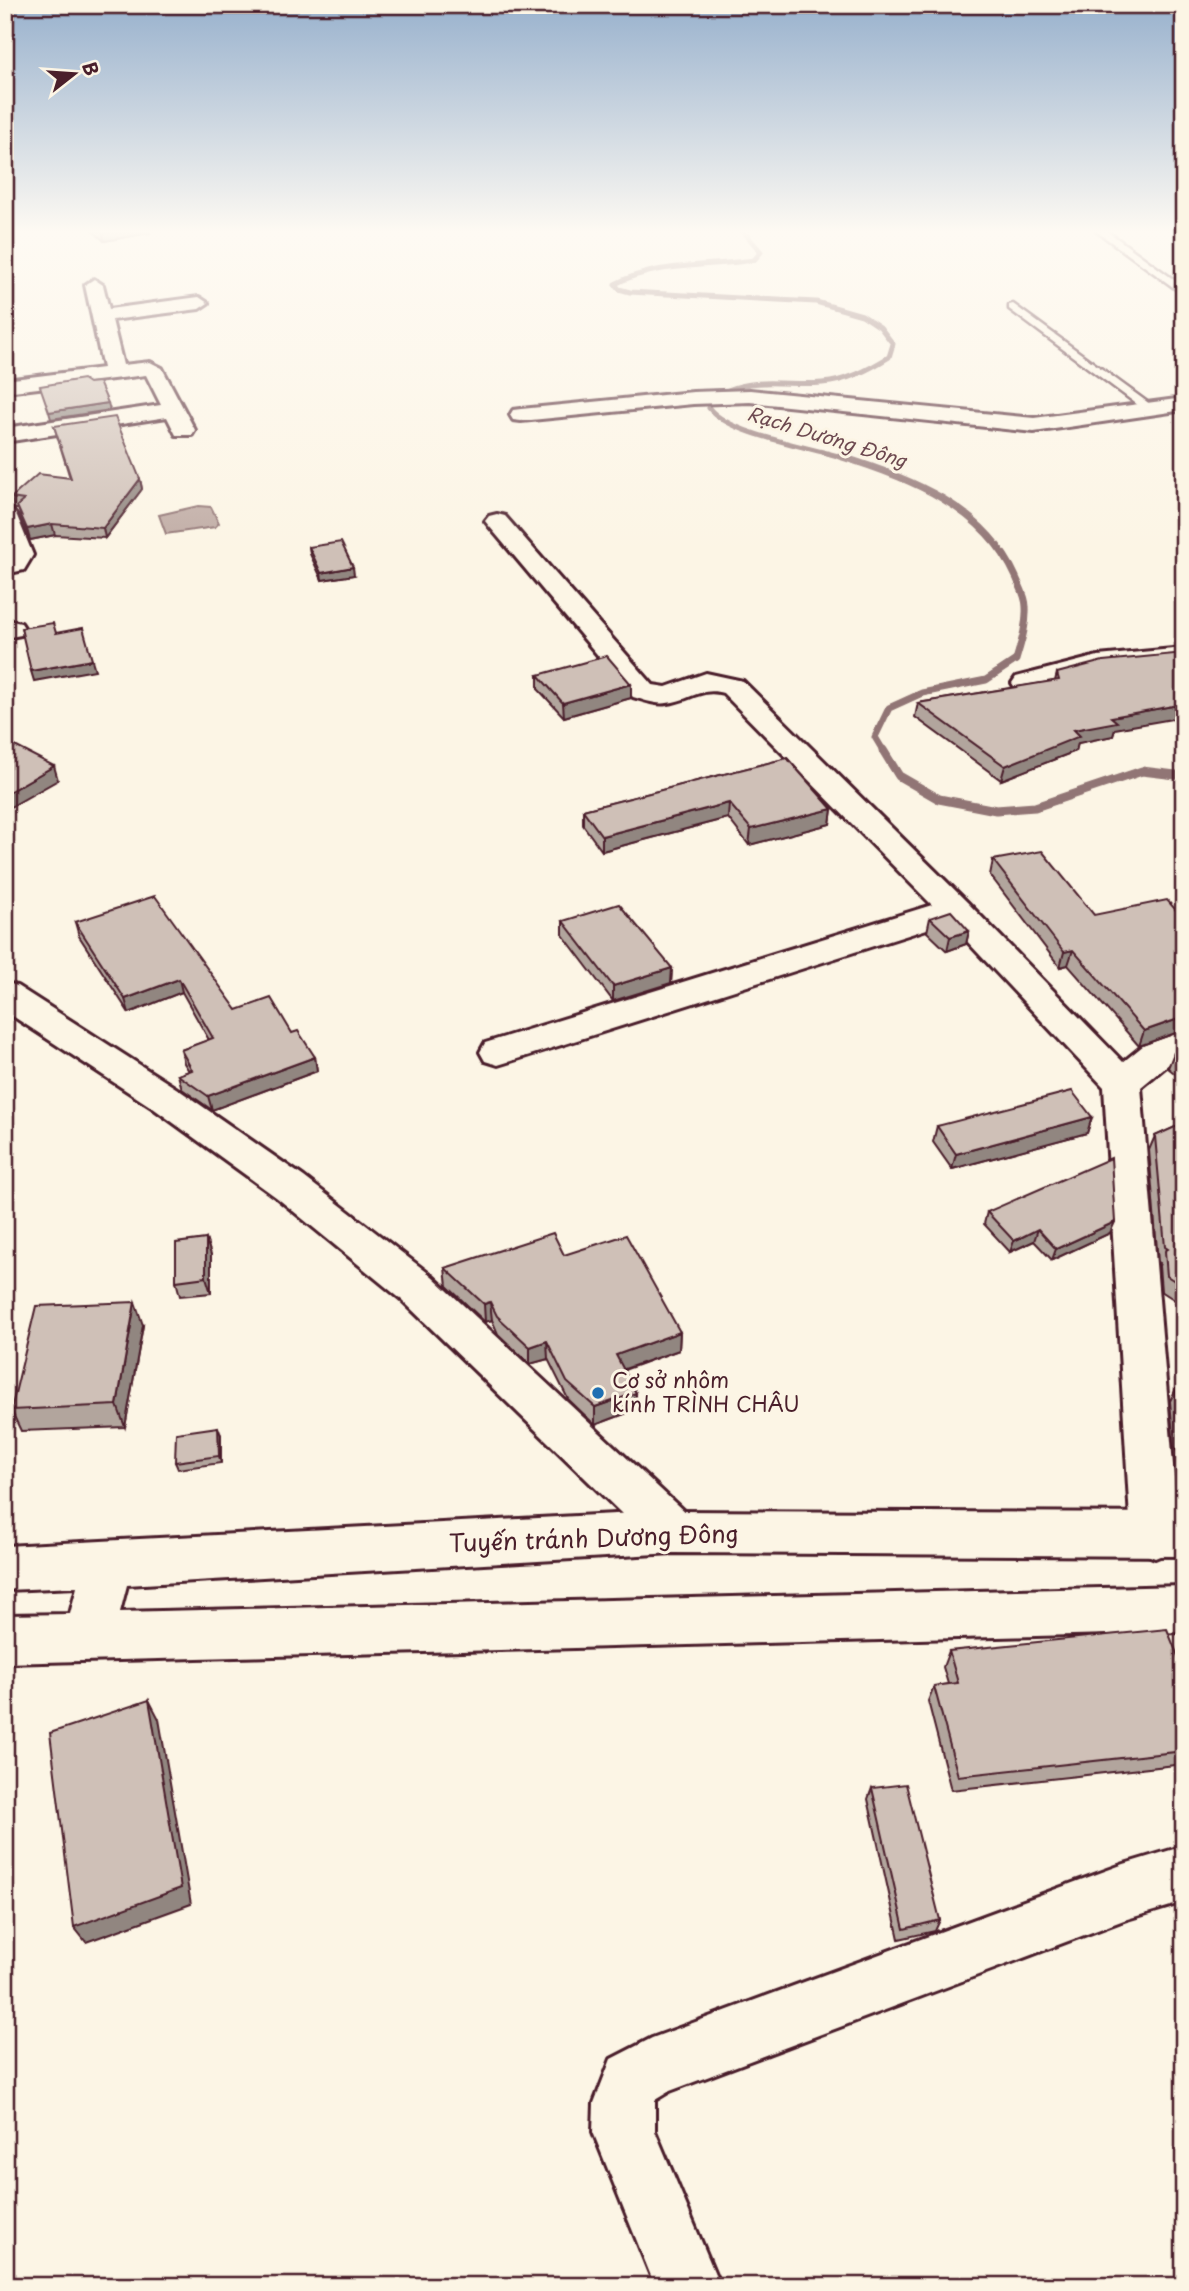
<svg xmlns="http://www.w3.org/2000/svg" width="1189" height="2291" font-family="'Playpen Sans',sans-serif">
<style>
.water{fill:#c0aca5;stroke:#917474;stroke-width:2}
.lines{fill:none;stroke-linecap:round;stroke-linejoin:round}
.stream-far2{stroke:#917474;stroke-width:5}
.stream-far1{stroke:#917474;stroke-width:7}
.stream{stroke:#917474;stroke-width:9}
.lane-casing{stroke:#4a1f2b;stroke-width:5}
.street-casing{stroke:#4a1f2b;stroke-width:6}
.primary-casing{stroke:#4a1f2b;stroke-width:6}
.lane{fill:#fcf5e5;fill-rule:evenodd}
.street{fill:#fcf5e5;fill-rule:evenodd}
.primary{fill:#fcf5e5;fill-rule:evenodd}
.wall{fill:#b2a59d;stroke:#4a1f2b;stroke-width:2}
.shaded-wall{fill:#918680;stroke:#4a1f2b;stroke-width:2}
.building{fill:#cfc0b7;stroke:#4a1f2b;stroke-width:2}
.poi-dot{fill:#1f6fb2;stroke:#fcf5e5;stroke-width:2.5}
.labels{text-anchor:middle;stroke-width:6;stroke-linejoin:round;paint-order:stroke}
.far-water-label{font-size:19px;font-style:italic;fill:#6d4950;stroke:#fcf5e5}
.poi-label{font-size:21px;fill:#4a1f2b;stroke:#fcf5e5;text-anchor:start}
.near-street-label{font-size:24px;fill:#4a1f2b;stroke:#fcf5e5}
</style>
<rect width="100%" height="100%" fill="#fcf5e5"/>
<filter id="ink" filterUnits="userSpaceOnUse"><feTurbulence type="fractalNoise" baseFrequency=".0143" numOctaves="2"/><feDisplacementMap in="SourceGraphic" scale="14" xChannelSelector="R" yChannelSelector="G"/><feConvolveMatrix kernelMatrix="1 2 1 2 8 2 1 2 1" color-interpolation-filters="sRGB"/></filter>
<g filter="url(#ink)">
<!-- water -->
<path class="water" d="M198 506 211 507 219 523 215 527 166 534 159 515Z"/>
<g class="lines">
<!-- stream-far2 -->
<g class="stream-far2">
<path d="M728 390C758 377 790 386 822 383 847 381 868 370 889 357L893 344 880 327 862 315 816 302 630 292 619 289 615 284C657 262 708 267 754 260L761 252 743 231"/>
<path d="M709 408C730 435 810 447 845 458"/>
</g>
<!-- stream-far1 -->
<path class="stream-far1" d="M839 456C908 477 985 507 1016 577 1020 587 1026 596 1026 607 1027 625 1021 643 1016 660L986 680 922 693 889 708 875 737 884 752"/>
<!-- stream -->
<path class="stream" d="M883 750 899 776 939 799 996 810 1035 807 1142 771 1184 776"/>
<defs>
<g id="lane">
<path d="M1096 231H1107L1184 287V295Z"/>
<path d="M1013 304 1154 407V411H1146L1009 309V305Z"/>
</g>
<g id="street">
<path d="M94 279 103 285 109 309 199 297 208 303 199 309 112 320 123 365 150 362 162 368 195 430 192 435H176L167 417 5 442V428L161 405 146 375 5 392V380L103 368 85 285Z"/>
<path d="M750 390 1034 418 1184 398V410L1034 432 750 402 693 404 521 421 513 420 510 415 513 410 521 409 693 392Z"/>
<path d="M5 509 13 511 17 516 33 555 24 570 5 574V559L9 555 5 547Z"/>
<path d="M497 514 505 516 653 685 666 687 706 673 743 681 967 902 1123 1062 1144 1045 1184 1031V1057L1170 1063 1141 1087 1179 1536 1172 1551 1155 1558 1138 1551 1131 1536 1104 1087 949 922 511 1061 498 1065 485 1061 480 1052 485 1043 932 905 723 693C702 686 688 701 667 703 656 705 644 700 633 697L489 526 485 521 489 516Z"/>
<path d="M12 621 21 623 25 629 21 635 5 638V622Z"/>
<path d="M1184 648V664L1099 672 1026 691 1016 689 1012 683 1016 677 1098 656Z"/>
<path d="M5 982 17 986 179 1090 304 1177 432 1276 690 1517 697 1532 690 1547 673 1553 656 1547 402 1300 276 1197 153 1108 5 1011Z"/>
<path d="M1184 1846V1902L1124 1920 670 2091 655 2100V2131L720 2286H655L593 2132 594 2103 611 2059 652 2038 1124 1864Z"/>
</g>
<path id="primary" d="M673 1511 1184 1513V1556L673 1553 127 1585 120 1612 1184 1586V1632L5 1663V1615L70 1614 77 1587 5 1590V1546Z"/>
</defs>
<!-- lane casing -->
<use href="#lane" class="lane-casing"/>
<!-- street casing -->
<use href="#street" class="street-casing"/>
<!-- primary casing -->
<use href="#primary" class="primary-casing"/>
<!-- lane -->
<use href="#lane" class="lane"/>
<!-- street -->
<use href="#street" class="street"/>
<!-- primary -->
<use href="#primary" class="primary"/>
</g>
<!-- wall -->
<g class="wall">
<path d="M93 231H150V233L104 241Z"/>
<path d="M54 426 140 479 142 489 105 538 55 535 30 540 18 509H14L11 498 70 478Z"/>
<path d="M309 547 354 575 322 580 310 554Z"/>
<path d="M1057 673 1115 729 1113 736 1078 743 1076 751 1001 780 915 717 918 703 1055 681Z"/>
<path d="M538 675 631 684V698L564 717 538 689Z"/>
<path d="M787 758 832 809 830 824 749 845 728 818 602 851 583 825V810Z"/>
<path d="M993 860 1094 915 1184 919V1030L1139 1046 1068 965 1060 967 990 875Z"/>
<path d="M930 918 969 931 966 944 947 951 927 932Z"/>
<path d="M563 921 672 968 671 983 613 1001 563 935Z"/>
<path d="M75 922 237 1010 292 1033 315 1057 317 1071 212 1110 182 1089 178 1075 189 1071 184 1063 181 1050 209 1040 182 992 129 1013 79 936Z"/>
<path d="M1184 1047V1081L1168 1068 1174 1053Z"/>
<path d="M1092 1117 1087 1133 952 1169 933 1142 937 1126Z"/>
<path d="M1184 1123V1306L1161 1291 1159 1266 1160 1263 1158 1262 1149 1150 1155 1136Z"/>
<path d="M987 1212 1110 1233 1052 1260 1034 1241 1010 1252 984 1224Z"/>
<path d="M206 1239 211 1255V1293L180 1296 176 1281Z"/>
<path d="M564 1255 680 1332 679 1350 624 1370 636 1393 635 1410 595 1425 568 1399 548 1359 530 1364 498 1334 492 1320 485 1322 447 1286 445 1268Z"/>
<path d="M143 1325 125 1427 21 1431 11 1410Z"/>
<path d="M1184 1388V1465L1174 1446 1170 1401 1176 1389Z"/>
<path d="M221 1435V1463L178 1469 175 1462Z"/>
<path d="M949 1651 1184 1671V1764L951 1790 928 1701 934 1686 948 1684 943 1667Z"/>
<path d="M872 1788 940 1920 935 1931 899 1939 868 1799Z"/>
</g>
<!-- shaded-wall -->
<g class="shaded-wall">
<path d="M113 231H150V233L104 241 103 233Z"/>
<path d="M108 403 110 410 51 419 49 412Z"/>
<path d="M140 479 142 489 105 538 103 528Z"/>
<path d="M52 524 55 535 30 540 27 529Z"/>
<path d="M353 567 354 575 322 580 321 573Z"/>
<path d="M92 660 95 670 34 681 31 671Z"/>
<path d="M631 684V698L564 717 563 703Z"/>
<path d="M1184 704V717L1115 729 1113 736 1078 743 1076 751 1001 780 1005 766 1074 730 1111 717Z"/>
<path d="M54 766 58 780 5 810V794Z"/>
<path d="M729 803 728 818 602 851V836Z"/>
<path d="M832 809 830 824 749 845 751 829Z"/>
<path d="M969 931 966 944 947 951 950 937Z"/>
<path d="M1073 950 1068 965 1060 967 1064 952Z"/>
<path d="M672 968 671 983 613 1001V986Z"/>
<path d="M179 979 182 992 129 1013 125 999Z"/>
<path d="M1184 1017V1030L1139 1046 1144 1031Z"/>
<path d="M315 1057 317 1071 212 1110 208 1096Z"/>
<path d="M1092 1117 1087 1133 952 1169 956 1154Z"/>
<path d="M1115 1222 1110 1233 1052 1260 1056 1249Z"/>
<path d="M1038 1229 1034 1241 1010 1252 1014 1241Z"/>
<path d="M206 1239 211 1255V1293L206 1277Z"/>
<path d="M135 1302 143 1325 125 1427 117 1405Z"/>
<path d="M490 1302 492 1320 485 1322 484 1304Z"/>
<path d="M680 1332 679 1350 616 1372V1355Z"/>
<path d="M547 1341 548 1359 530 1364V1347Z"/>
<path d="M636 1393 635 1410 595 1425V1407Z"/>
<path d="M218 1427 221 1435V1463L219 1456Z"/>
<path d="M149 1700 159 1719 191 1904 86 1942 74 1927Z"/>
</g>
<!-- building -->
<g class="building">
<path d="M83 379 89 383 99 382 108 403 49 412 40 386Z"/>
<path d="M115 417 140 479 103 528 52 524 27 529 17 506 24 500 11 498 38 474 71 478 54 426Z"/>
<path d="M341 542 353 567 321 573 309 547Z"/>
<path d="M53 623 56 633 83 628 92 660 31 671 21 628Z"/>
<path d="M1184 653V704L1111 717 1117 722 1074 730 1080 736 1005 766 918 703 1059 680 1057 673 1103 661Z"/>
<path d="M607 656 631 684 563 703 538 675Z"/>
<path d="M5 741 54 766 5 794Z"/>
<path d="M787 758 832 809 751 829 729 803 602 836 583 810Z"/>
<path d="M1042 851 1094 915 1167 900 1184 919V1017L1144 1031 1073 950 1064 952 993 860Z"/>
<path d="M155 896 237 1010 271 998 292 1033 298 1031 315 1057 208 1096 178 1075 192 1070 181 1050 213 1038 179 979 125 999 75 922Z"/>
<path d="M619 904 672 968 613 986 563 921Z"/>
<path d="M951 911 969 931 950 937 930 918Z"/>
<path d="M1184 1047V1061L1174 1053Z"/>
<path d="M1072 1091 1092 1117 956 1154 937 1126Z"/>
<path d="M1184 1123V1287L1167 1276 1165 1251 1168 1249 1165 1247 1155 1136Z"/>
<path d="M1111 1158 1115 1222 1056 1249 1038 1229 1014 1241 987 1212Z"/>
<path d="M553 1233 564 1255 626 1235 680 1332 616 1355 636 1393 595 1407 567 1382 547 1341 530 1347 497 1316 490 1302 484 1304 445 1268Z"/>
<path d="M206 1239V1277L176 1281V1243Z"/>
<path d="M135 1302 117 1405 11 1410 36 1306Z"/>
<path d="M1184 1388V1441L1180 1434 1176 1389Z"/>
<path d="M218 1427 219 1456 175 1462 176 1433Z"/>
<path d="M1167 1629 1184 1671V1751L958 1776 934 1686 958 1683 949 1651Z"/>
<path d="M149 1700 181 1888 74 1927 50 1733Z"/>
<path d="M906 1784 940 1920 904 1929 872 1788Z"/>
</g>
</g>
<!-- sky -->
<linearGradient id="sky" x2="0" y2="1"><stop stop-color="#98b1cd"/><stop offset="0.42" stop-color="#fefaf3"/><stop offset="1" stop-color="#fefaf3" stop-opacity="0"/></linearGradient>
<rect width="1189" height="552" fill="url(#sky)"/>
<!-- markers -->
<circle class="poi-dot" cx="598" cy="1393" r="7"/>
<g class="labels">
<!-- far-water labels -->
<g class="far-water-label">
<text transform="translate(827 437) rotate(17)" y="7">Rạch Dương Đông</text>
</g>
<!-- poi labels -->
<g class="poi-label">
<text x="612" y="1388">Cơ sở nhôm<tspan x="612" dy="24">kính TRÌNH CHÂU</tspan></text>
</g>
<!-- near-street labels -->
<g class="near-street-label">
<text transform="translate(594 1539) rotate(-2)" y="8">Tuyến tránh Dương Đông</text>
</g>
</g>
<!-- margin -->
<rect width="1189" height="2291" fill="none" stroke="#fcf5e5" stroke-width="28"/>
<rect x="14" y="14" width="1161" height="2263" fill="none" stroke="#4a1f2b" stroke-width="2.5" filter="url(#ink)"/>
<!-- north arrow -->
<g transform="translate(74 74) rotate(73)" stroke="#fcf5e5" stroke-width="5" paint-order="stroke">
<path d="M0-5L12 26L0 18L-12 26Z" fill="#4a1f2b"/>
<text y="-10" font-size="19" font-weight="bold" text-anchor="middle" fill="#4a1f2b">B</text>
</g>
</svg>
